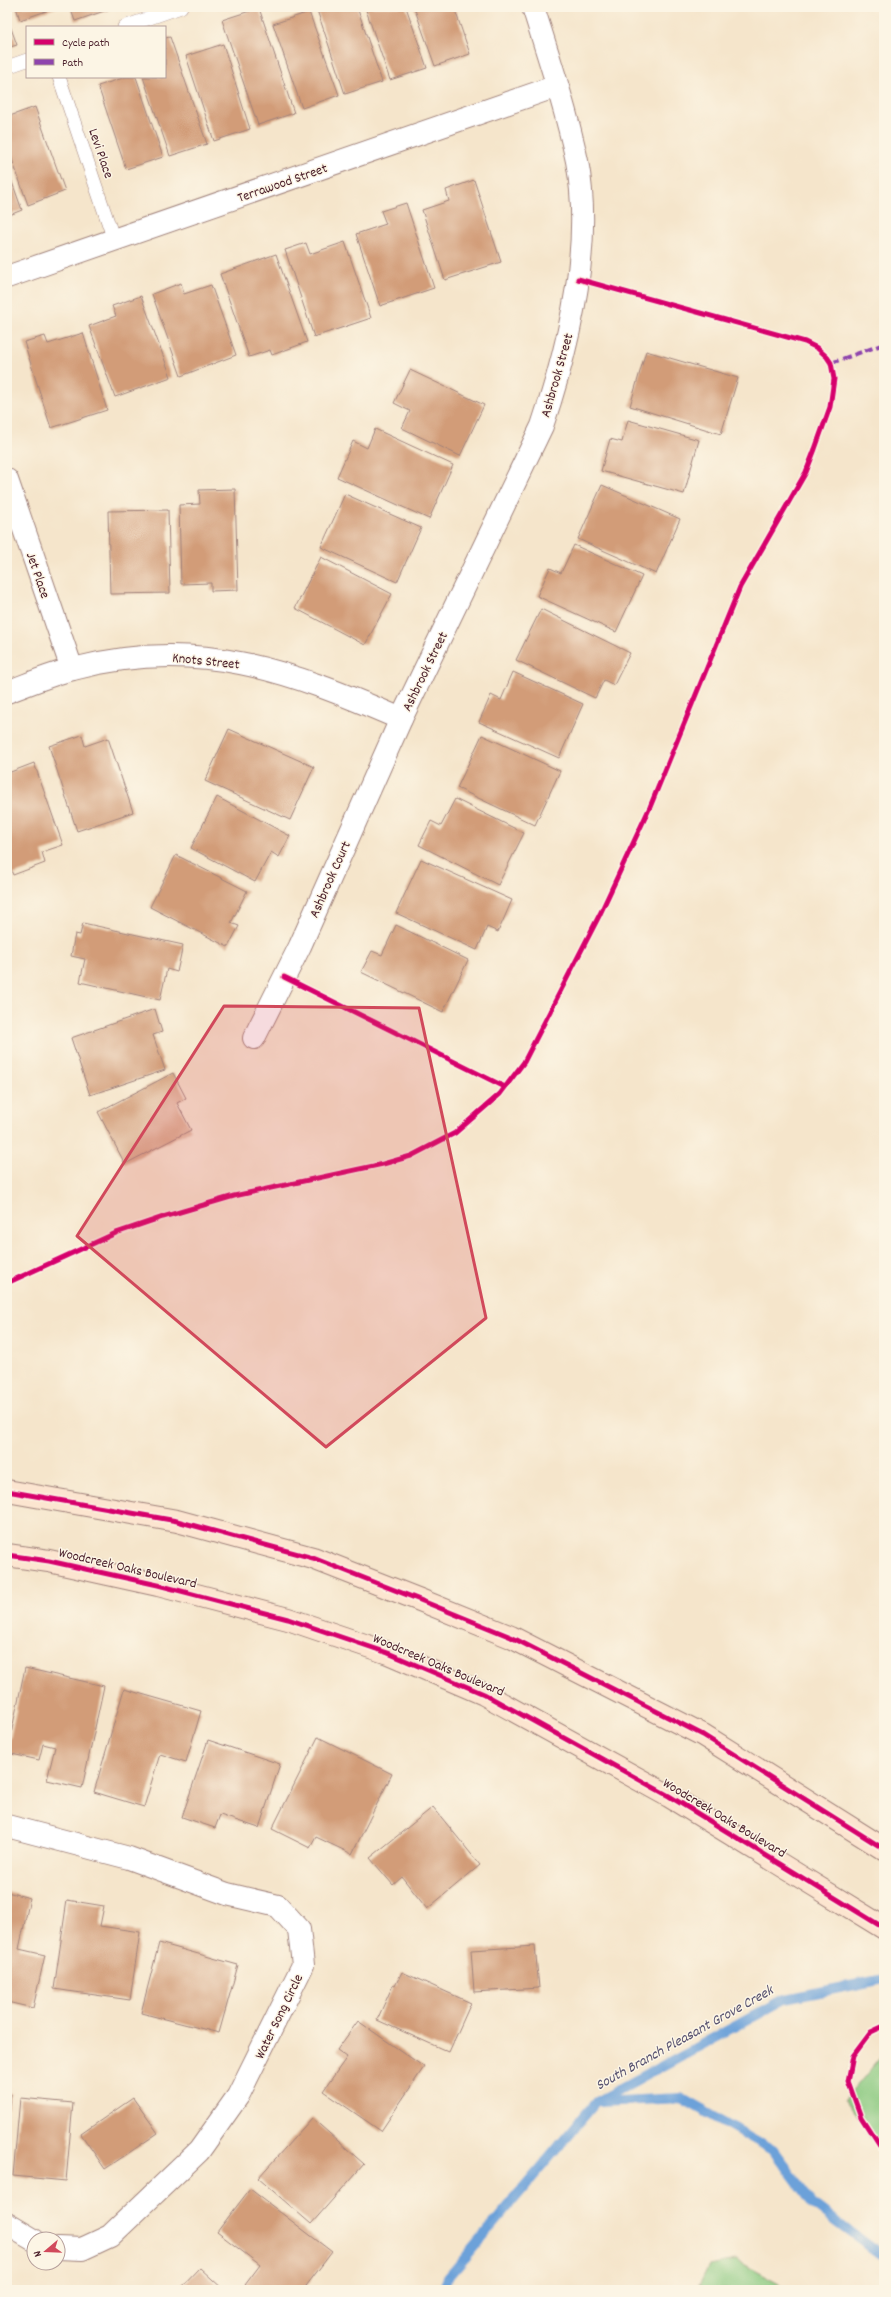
<svg xmlns="http://www.w3.org/2000/svg" width="891" height="2297" font-family="Dekko,sans-serif">
<style>
.green{fill:#8ac980;stroke:#6a7456}
.lines{fill:none;stroke-linecap:round;stroke-linejoin:round}
.stream{stroke:#6ca1d9;stroke-width:10}
.building{fill:#d29c78}
.lane-casing{stroke:#a0827b;stroke-width:14}
.street-casing{stroke:#a0827b;stroke-width:24}
.secondary-casing{stroke:#a0827b;stroke-width:24}
.lane{stroke:#fff;stroke-width:13}
.street{stroke:#fff;stroke-width:22}
.secondary{stroke:#fce5d0;stroke-width:22}
.quiet{stroke:#8e44ad;stroke-width:4;stroke-dasharray:8 4;stroke-linecap:butt}
.cycleway-casing{stroke:#fcf5e5;stroke-width:8}
.cycleway{stroke:#d6006c;stroke-width:5}
.marked{fill:#d1495b;fill-opacity:0.2;stroke:#d1495b;stroke-width:3;stroke-linejoin:round}
.labels{text-anchor:middle;stroke-width:3;stroke-linejoin:round;paint-order:stroke}
.street-label{font-size:14px;fill:#4a1f2b;stroke:#fcf5e5}
.water-label{font-size:15px;font-style:italic;fill:#585371;stroke:#fcf5e5}
</style>
<rect width="100%" height="100%" fill="#fcf5e5"/>
<filter id="ink" filterUnits="userSpaceOnUse"><feTurbulence type="fractalNoise" baseFrequency=".025" numOctaves="2"/><feDisplacementMap in="SourceGraphic" scale="8" xChannelSelector="R" yChannelSelector="G"/><feConvolveMatrix kernelMatrix="1 2 1 2 8 2 1 2 1" color-interpolation-filters="sRGB"/></filter>
<filter id="wash" filterUnits="userSpaceOnUse"><feTurbulence type="fractalNoise" baseFrequency=".012" numOctaves="4" result="noise"/><feDisplacementMap in="SourceGraphic" scale="16" xChannelSelector="R" yChannelSelector="G"/><feGaussianBlur stdDeviation="0.9" result="paint"/><feColorMatrix in="noise" values="0 0 0 0 0 0 0 0 0 0 0 0 0 0 0 0 0 1.4 0 .05"/><feComposite in="paint" operator="in"/></filter>
<g filter="url(#wash)">
<rect width="100%" height="100%" fill="#f5e5cb"/>
<!-- green -->
<g class="green">
<path d="M884 2052V2154L845 2099Z"/>
<path d="M735 2260 790 2290H697L709 2265Z"/>
</g>
<g class="lines">
<!-- stream -->
<g class="stream">
<path d="M599 2102 681 2098 773 2150 813 2204 884 2257"/>
<path d="M443 2290 448 2278 596 2102 785 1999 884 1979"/>
</g>
</g>
<g id="blocks">
<!-- building -->
<g class="building">
<path d="M16 7H58L20 20Z"/>
<path d="M70 7H112L113 8 75 21Z"/>
<path d="M316 7H357L382 82 345 94Z"/>
<path d="M365 7H406L427 68 390 80Z"/>
<path d="M414 7H454L470 54 435 66Z"/>
<path d="M259 8 294 113 258 125 222 20Z"/>
<path d="M309 12 339 95 302 108 273 24Z"/>
<path d="M7 17 17 45 7 48Z"/>
<path d="M170 37 207 144 170 156 143 77H165V38Z"/>
<path d="M223 44 250 129 214 141 186 56Z"/>
<path d="M126 77H136L163 157 126 169 98 86Z"/>
<path d="M35 107 65 191 28 205 7 145V117Z"/>
<path d="M7 168 22 210 7 216Z"/>
<path d="M474 180 501 262 445 280 422 210 449 201 446 190Z"/>
<path d="M406 203 434 288 380 306 356 234 386 224 381 211Z"/>
<path d="M345 242 371 318 314 337 285 250 306 243 310 254Z"/>
<path d="M276 254 307 342 272 355 270 350 249 357 220 274Z"/>
<path d="M181 283 184 294 211 285 236 355 181 376 152 294Z"/>
<path d="M141 296 171 377 115 397 89 326 116 316 112 306Z"/>
<path d="M83 333 107 410 51 428 24 342 45 336 48 344Z"/>
<path d="M646 351 738 378 721 434 630 406Z"/>
<path d="M410 370 484 405 460 456 402 428 410 411 394 403Z"/>
<path d="M628 420 699 440 684 494 601 471 610 439 622 442Z"/>
<path d="M375 429 453 465 429 519 337 477 353 441 367 448Z"/>
<path d="M602 485 680 519 656 574 578 539Z"/>
<path d="M235 489 238 590 211 591V583L181 584 179 505 200 504 199 490Z"/>
<path d="M345 494 421 528 397 582 321 547Z"/>
<path d="M168 510 170 593 110 594 108 511Z"/>
<path d="M574 545 642 576 616 632 537 596 550 568 561 573Z"/>
<path d="M321 557 392 594 365 645 295 608Z"/>
<path d="M541 609 630 653 614 685 604 680 595 698 516 660Z"/>
<path d="M513 672 583 704 559 758 479 722 491 695 501 700Z"/>
<path d="M229 729 314 767 290 820 205 781Z"/>
<path d="M82 735 85 746 108 738 133 812 77 831 49 746Z"/>
<path d="M482 735 560 771 535 825 457 788Z"/>
<path d="M34 763 63 845 42 852 45 863 13 875 7 859V769L8 773Z"/>
<path d="M217 797 290 836 279 857 271 852 255 882 191 848Z"/>
<path d="M455 799 524 833 498 885 419 845 431 821 441 826Z"/>
<path d="M176 855 247 891 231 923 239 926 228 947 150 907Z"/>
<path d="M421 859 512 900 498 932 487 927 477 950 396 913Z"/>
<path d="M83 923 183 945 177 972 167 969 160 1000 80 982 85 959 71 956 75 934 80 935Z"/>
<path d="M396 925 468 960 443 1012 361 972 372 951 382 955Z"/>
<path d="M155 1009 162 1032 153 1035 165 1070 90 1095 71 1038Z"/>
<path d="M173 1073 186 1098 177 1103 191 1130 125 1164 98 1112Z"/>
<path d="M25 1668 104 1686 82 1788 47 1780 55 1747 43 1744 39 1760 7 1753Z"/>
<path d="M124 1689 201 1711 186 1762 160 1754 144 1807 94 1792Z"/>
<path d="M318 1737 392 1774 352 1854 316 1837 310 1848 272 1829Z"/>
<path d="M208 1740 280 1764 259 1828 220 1815 215 1828 182 1817Z"/>
<path d="M433 1807 480 1865 427 1909 402 1877 393 1885 370 1858Z"/>
<path d="M7 1892 30 1898 19 1949 45 1955 33 2008 7 2002Z"/>
<path d="M67 1900 104 1906 100 1926 140 1932 130 2000 54 1989Z"/>
<path d="M159 1943 238 1965 219 2033 141 2013Z"/>
<path d="M535 1946 539 1988 474 1992 471 1950Z"/>
<path d="M402 1972 471 2003 449 2052 377 2020 393 1985 395 1986Z"/>
<path d="M358 2021 424 2067 381 2131 323 2091 347 2057 337 2050Z"/>
<path d="M7 2093 11 2094 8 2109H7Z"/>
<path d="M20 2098 73 2103 66 2181 13 2176Z"/>
<path d="M133 2098 158 2133 105 2169 81 2134Z"/>
<path d="M312 2118 364 2164 311 2224 258 2178Z"/>
<path d="M250 2189 332 2252 303 2290H252L245 2285 260 2265 217 2232Z"/>
<path d="M200 2268 224 2290H179Z"/>
</g>
</g>
</g>
<g filter="url(#ink)">
<use href="#blocks" fill-opacity="0" stroke="#a0827b" stroke-width="1"/>
<g class="lines">
<defs>
<g id="lane">
<path d="M124 27 181 7"/>
<path d="M7 67 27 60"/>
<path d="M59 77 114 240"/>
</g>
<g id="street">
<path d="M7 277 557 86"/>
<path d="M7 480 72 669"/>
<path d="M7 692C29 684 51 674 73 669 197 636 288 670 401 719"/>
<path d="M254 1038 300 946 401 719 542 426C569 346 593 245 577 161 566 109 549 58 533 7"/>
<path d="M7 1826 129 1858 227 1894 278 1906 299 1929 303 1965 238 2096 199 2151 110 2236 82 2249 58 2248"/>
<path d="M7 2224 34 2240"/>
</g>
<g id="secondary">
<path d="M7 1491 177 1521 313 1558 420 1600 511 1637 703 1735 884 1849"/>
<path d="M7 1555 49 1561 158 1585 288 1619 388 1653 484 1694 669 1796 884 1928"/>
</g>
</defs>
<!-- lane casing -->
<use href="#lane" class="lane-casing"/>
<!-- street casing -->
<use href="#street" class="street-casing"/>
<!-- secondary casing -->
<use href="#secondary" class="secondary-casing"/>
<!-- lane -->
<use href="#lane" class="lane"/>
<!-- street -->
<use href="#street" class="street"/>
<!-- secondary -->
<use href="#secondary" class="secondary"/>
<!-- quiet -->
<path class="quiet" d="M831 363 884 344"/>
<defs>
<g id="cycleway">
<path d="M284 977 505 1087"/>
<path d="M7 1283 116 1233 163 1217 234 1196 383 1164 411 1156 455 1133 500 1094 524 1062 600 914 650 807 740 587 806 472 815 449 830 407 834 379 831 363 827 357 817 348 805 342 578 279"/>
<path d="M7 1491 177 1521 313 1558 420 1600 511 1637 703 1735 884 1849"/>
<path d="M7 1555 49 1561 158 1585 288 1619 388 1653 484 1694 669 1796 884 1928"/>
<path d="M884 2026 871 2032 853 2056 848 2081 861 2117 884 2153"/>
</g>
</defs>
<!-- cycleway casing -->
<use href="#cycleway" class="cycleway-casing"/>
<!-- cycleway -->
<use href="#cycleway" class="cycleway"/>
</g>
</g>
<!-- marked area -->
<path class="marked" d="M224 1006 419 1008 486 1318 326 1447 77 1236Z"/>
<g class="labels">
<!-- street labels -->
<g class="street-label">
<text transform="translate(102 153) rotate(71)" y="5">Levi Place</text>
<text transform="translate(282 182) rotate(-19)" y="5">Terrawood Street</text>
<text transform="translate(556 375) rotate(-74)" y="5">Ashbrook Street</text>
<text transform="translate(39 575) rotate(71)" y="5">Jet Place</text>
<text transform="translate(206 660) rotate(6)" y="5">Knots Street</text>
<text transform="translate(424 671) rotate(-64)" y="5">Ashbrook Street</text>
<text transform="translate(329 879) rotate(-66)" y="5">Ashbrook Court</text>
<text transform="translate(128 1567) rotate(13)" y="5">Woodcreek Oaks Boulevard</text>
<text transform="translate(439 1664) rotate(23)" y="5">Woodcreek Oaks Boulevard</text>
<text transform="translate(725 1817) rotate(31)" y="5">Woodcreek Oaks Boulevard</text>
<text transform="translate(278 2016) rotate(-64)" y="5">Water Song Circle</text>
</g>
<!-- water labels -->
<g class="water-label">
<text transform="translate(684 2037) rotate(-29)" y="5">South Branch Pleasant Grove Creek</text>
</g>
</g>
<!-- margin -->
<rect width="891" height="2297" fill="none" stroke="#fcf5e5" stroke-width="24"/>
<!-- legend -->
<rect x="26" y="26" width="140" height="52" fill="#fcf5e5" stroke="#b59f9b"/>
<rect x="34" y="39" width="20" height="6" fill="#d6006c" stroke="#b59f9b"/>
<text x="62" y="46" font-size="12" fill="#4a1f2b">Cycle path</text>
<rect x="34" y="59" width="20" height="6" fill="#8e44ad" stroke="#b59f9b"/>
<text x="62" y="66" font-size="12" fill="#4a1f2b">Path</text>
<!-- north arrow -->
<g transform="translate(46 2251) rotate(251)"><circle r="19" fill="#fcf5e5" stroke="#b59f9b"/>
<path d="M0-3L7 15L0 10L-7 15Z" fill="#d1495b"/>
<text y="-6" font-size="11" font-weight="bold" text-anchor="middle" fill="#4a1f2b">N</text>
</g>
</svg>
